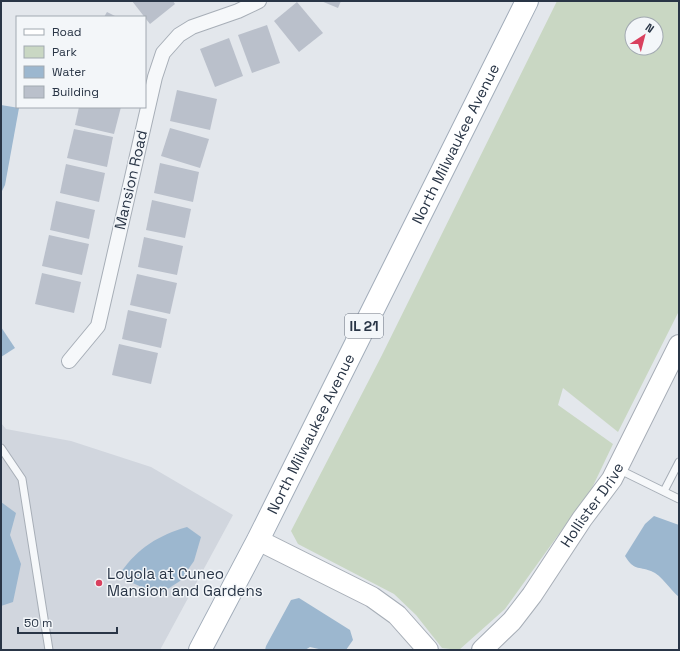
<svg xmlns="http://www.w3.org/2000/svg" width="680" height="651" font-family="'Space Grotesk',sans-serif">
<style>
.built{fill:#d1d6de}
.green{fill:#c9d7c3;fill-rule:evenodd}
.water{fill:#9cb7cf}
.building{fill:#bac0cb}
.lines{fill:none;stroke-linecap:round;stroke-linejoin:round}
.lane-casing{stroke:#a7aeb7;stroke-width:9}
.street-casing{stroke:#a7aeb7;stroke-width:16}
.secondary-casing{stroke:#a7aeb7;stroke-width:22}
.primary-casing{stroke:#a1acb9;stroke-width:24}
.lane{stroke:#f6f8fa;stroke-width:7}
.street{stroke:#f6f8fa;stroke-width:14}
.secondary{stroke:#fff;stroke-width:20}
.primary{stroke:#fff;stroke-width:22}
.poi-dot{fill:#d9405e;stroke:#f3f6f9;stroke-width:1.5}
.labels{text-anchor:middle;stroke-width:3;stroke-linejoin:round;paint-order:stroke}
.shield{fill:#f3f6f9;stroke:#666f7c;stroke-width:1}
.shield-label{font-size:14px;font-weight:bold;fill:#293546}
.street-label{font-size:15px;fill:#293546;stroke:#f3f6f9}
.poi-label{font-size:15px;fill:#293546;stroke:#f3f6f9;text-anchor:start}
</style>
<rect width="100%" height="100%" fill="#e3e7ec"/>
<!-- built -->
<path class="built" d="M1 423 6 429 71 441 151 467 233 515 160 650H1Z"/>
<!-- green -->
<path class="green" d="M557 1H679V311L618 432 563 388 558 405 613 444 592 488 505 609 459 650 442 648 416 615 394 594 298 544 291 531 382 355ZM632 24H656V48H632Z"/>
<!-- water -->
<g class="water">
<path d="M1 105 19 108 5 185 1 193Z"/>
<path d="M1 327 15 348 1 357Z"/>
<path d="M1 502 16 513 10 535 21 564 13 602 1 606Z"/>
<path d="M654 516 679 525V597C670 590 662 575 651 571 638 566 634 571 625 556L645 524Z"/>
<path d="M187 527 201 537 194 561 180 581 163 592 150 591 122 578 121 572C138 548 159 535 187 527Z"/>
<path d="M299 598 350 630 353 640 346 650H323L310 647 305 650H265L266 646 291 600Z"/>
</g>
<!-- building -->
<g class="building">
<path d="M132 1H173L175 4 150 24Z"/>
<path d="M321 1H341L338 8Z"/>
<path d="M297 2 323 33 299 52 274 21Z"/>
<path d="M107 12 117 17H104Z"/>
<path d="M267 25 280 63 252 73 238 35Z"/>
<path d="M229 38 243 76 215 87 200 49Z"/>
<path d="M177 90 217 99 210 130 170 121Z"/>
<path d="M79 107H121L114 134 75 125Z"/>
<path d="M170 128 209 139 200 168 161 156Z"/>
<path d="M74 129 113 137 107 167 67 158Z"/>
<path d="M160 163 199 172 193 202 154 193Z"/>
<path d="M66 164 105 173 99 202 60 193Z"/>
<path d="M152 200 191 209 185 238 146 230Z"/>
<path d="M56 201 95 210 89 239 50 230Z"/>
<path d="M49 235 89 244 82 275 42 266Z"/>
<path d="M144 237 183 246 177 275 138 267Z"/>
<path d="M42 273 81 282 74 313 35 304Z"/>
<path d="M137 274 177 283 170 314 130 305Z"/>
<path d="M128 310 167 319 161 348 122 339Z"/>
<path d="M119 344 158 353 151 384 112 375Z"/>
</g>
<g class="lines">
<defs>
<g id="lane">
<path d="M1 448 22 479 49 650"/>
<path d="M618 469 679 499"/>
<path d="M664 491 679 462"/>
</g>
<path id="street" d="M69 361 98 326 155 77 163 53 179 35 192 27 238 11 259 1"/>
<g id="secondary">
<path d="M258 540 372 597 397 615 428 650"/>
<path id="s1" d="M482 650 512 621 532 595 582 519 612 479 679 345"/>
</g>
<g id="primary">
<path id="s2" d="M200 650 258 540 527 1"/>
</g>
</defs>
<!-- lane casing -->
<use href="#lane" class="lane-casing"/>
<!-- street casing -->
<use href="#street" class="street-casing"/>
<!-- secondary casing -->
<use href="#secondary" class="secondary-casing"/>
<!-- primary casing -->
<use href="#primary" class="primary-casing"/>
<!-- lane -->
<use href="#lane" class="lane"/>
<!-- street -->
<use href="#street" class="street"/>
<!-- secondary -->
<use href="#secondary" class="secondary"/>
<!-- primary -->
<use href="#primary" class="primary"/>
</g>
<!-- markers -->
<circle class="poi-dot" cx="99" cy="583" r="4"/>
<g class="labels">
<!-- shield labels -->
<rect class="shield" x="345" y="314" width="38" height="24" rx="3"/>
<g class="shield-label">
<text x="364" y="331">IL 21</text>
</g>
<!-- street labels -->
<g class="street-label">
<text dy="5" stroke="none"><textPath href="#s2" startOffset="567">North Milwaukee Avenue</textPath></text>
<text transform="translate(131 180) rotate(-77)" y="5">Mansion Road</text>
<text dy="5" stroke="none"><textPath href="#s2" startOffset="243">North Milwaukee Avenue</textPath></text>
<text dy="5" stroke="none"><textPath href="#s1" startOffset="183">Hollister Drive</textPath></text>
</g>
<!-- poi labels -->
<g class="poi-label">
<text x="107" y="579">Loyola at Cuneo<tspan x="107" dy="17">Mansion and Gardens</tspan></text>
</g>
</g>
<!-- border -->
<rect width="680" height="651" fill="none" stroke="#293546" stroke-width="4"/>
<!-- legend -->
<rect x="16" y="16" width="130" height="92" fill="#f3f6f9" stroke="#a2a9b1"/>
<rect x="24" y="29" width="20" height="6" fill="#ffffff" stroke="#a2a9b1"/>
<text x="52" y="36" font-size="12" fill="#293546">Road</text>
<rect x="24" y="46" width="20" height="12" fill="#c9d7c3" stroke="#a2a9b1"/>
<text x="52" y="56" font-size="12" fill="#293546">Park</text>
<rect x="24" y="66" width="20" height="12" fill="#9cb7cf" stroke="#a2a9b1"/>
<text x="52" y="76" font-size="12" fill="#293546">Water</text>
<rect x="24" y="86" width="20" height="12" fill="#bac0cb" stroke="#a2a9b1"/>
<text x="52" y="96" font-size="12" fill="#293546">Building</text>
<!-- north arrow -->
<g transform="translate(644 36) rotate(36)"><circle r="19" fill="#f3f6f9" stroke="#a2a9b1"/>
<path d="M0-3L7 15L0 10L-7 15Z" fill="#d9405e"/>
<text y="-6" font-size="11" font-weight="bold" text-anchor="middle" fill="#293546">N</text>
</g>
<!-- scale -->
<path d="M18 627v6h99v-6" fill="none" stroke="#293546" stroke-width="2"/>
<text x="24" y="627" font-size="12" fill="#293546" stroke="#f3f6f9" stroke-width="3" paint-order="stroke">50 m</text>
</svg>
